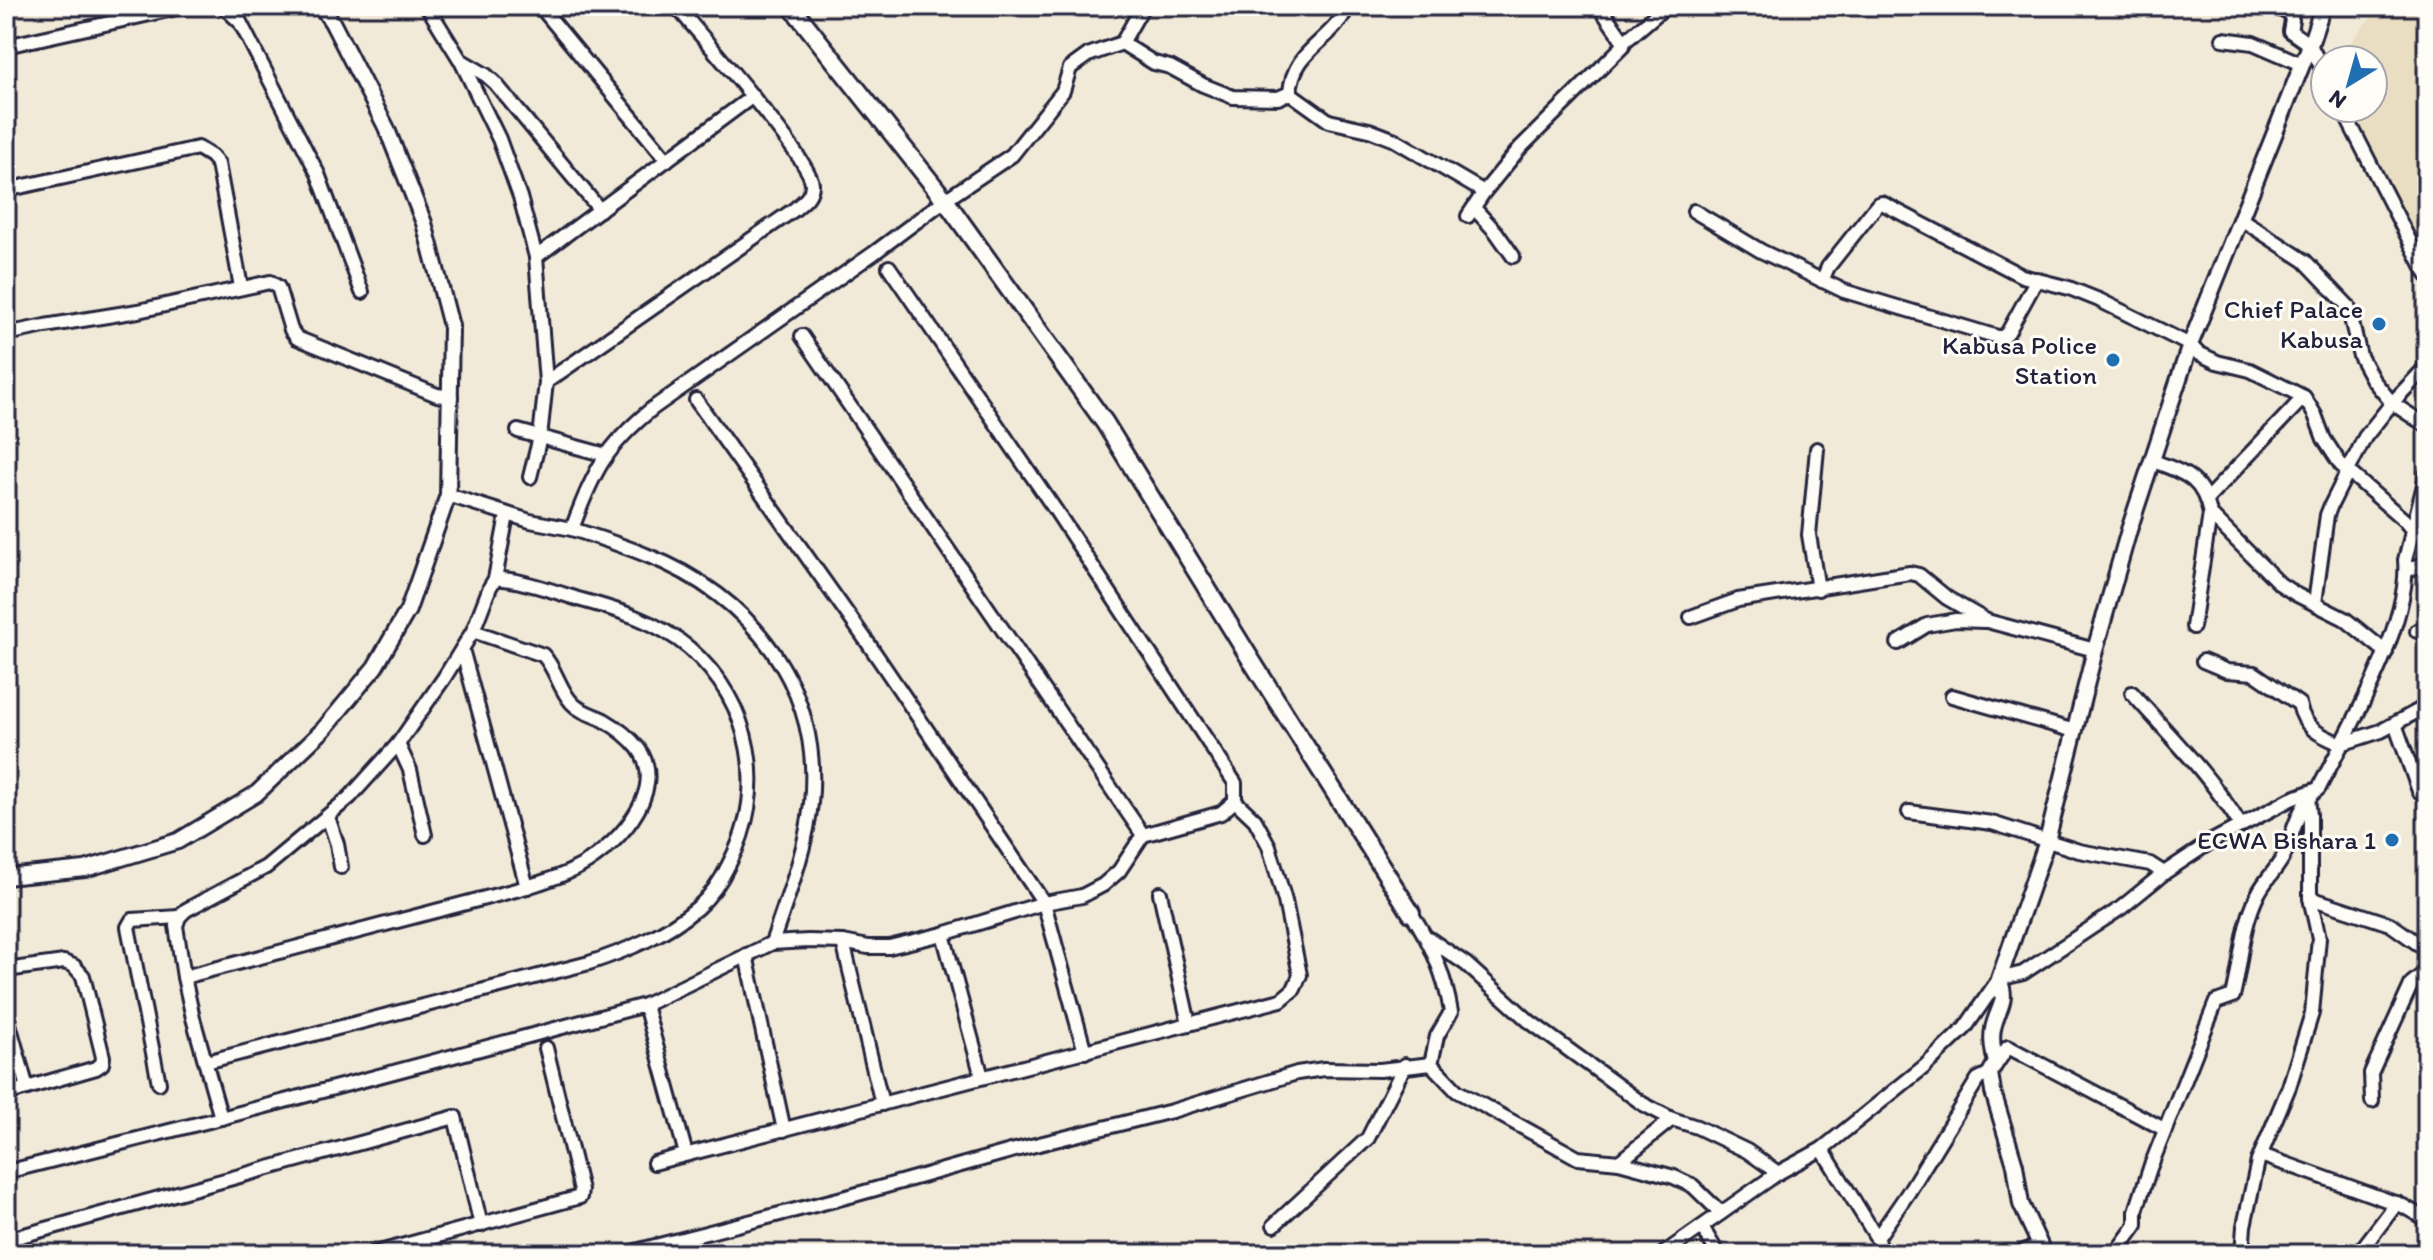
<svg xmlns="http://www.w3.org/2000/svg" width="2433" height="1260" font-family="Itim,sans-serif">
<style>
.built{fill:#eadec2}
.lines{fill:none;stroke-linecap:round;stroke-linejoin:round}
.minor-casing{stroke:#22223b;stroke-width:18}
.tertiary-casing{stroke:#22223b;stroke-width:20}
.secondary-casing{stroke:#22223b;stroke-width:22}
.minor{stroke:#fdfcf7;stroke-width:12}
.tertiary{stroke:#fdfcf7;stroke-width:14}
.secondary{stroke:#fdfcf7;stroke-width:16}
.poi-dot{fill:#1f6fb2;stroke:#fdfcf7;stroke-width:3}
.labels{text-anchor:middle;stroke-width:6;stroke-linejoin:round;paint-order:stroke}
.poi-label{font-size:26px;fill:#22223b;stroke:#fdfcf7;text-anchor:end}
</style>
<rect width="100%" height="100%" fill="#f2ead8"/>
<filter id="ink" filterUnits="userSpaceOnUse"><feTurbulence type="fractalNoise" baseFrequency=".0125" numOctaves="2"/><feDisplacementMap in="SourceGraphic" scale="16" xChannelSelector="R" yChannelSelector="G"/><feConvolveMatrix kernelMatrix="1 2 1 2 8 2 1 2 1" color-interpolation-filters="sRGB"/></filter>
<g filter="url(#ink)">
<!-- built -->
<path class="built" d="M2383 6H2427V275L2342 108H2373V60H2337L2366 23Z"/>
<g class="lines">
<defs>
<g id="minor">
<path d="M223 6 240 22 318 174 362 292"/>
<path d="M427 6 461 61 499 139 520 197 536 257 546 382 540 437 530 477"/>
<path d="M540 6 667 160"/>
<path d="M1599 6 1624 42"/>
<path d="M2274 6 2290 14 2292 20 2290 31 2310 45 2325 74"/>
<path d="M2223 39 2253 43 2302 64"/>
<path d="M1122 43 1143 6"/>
<path d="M6 46 186 6"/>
<path d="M462 61 486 75 495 83 600 210"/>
<path d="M1290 93C1293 48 1332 43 1348 6"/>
<path d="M2342 108 2427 275"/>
<path d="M6 190 198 148 211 156 218 164 241 287"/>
<path d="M1474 208 1496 232 1513 256"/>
<path d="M1694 211 1761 251 1844 291 1998 337H2003L2008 332 2037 279"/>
<path d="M1468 216 1484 192 1520 148 1623 46 1624 42 1666 6"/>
<path d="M2241 219 2305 261 2348 306 2360 356 2373 380 2392 403 2427 426"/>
<path d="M536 257 753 96"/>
<path d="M1822 281 1828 267 1878 204 1882 203 2022 276 2069 288 2099 300 2190 345 2198 353 2217 362 2250 370 2304 397 2315 415 2324 439 2341 465 2404 520 2414 532"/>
<path d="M6 334 45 326 138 311 270 282 278 287 291 330 297 338 437 395 451 397"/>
<path d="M802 336 1143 835"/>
<path d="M546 382 795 209C804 201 812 196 812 184 812 161 697 31 676 6"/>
<path d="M696 400 868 643 1044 903 1085 1052"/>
<path d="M518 431 606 455"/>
<path d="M1817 449 1809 535 1818 589"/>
<path d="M2153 461C2185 473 2203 478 2210 514L2280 584 2297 595 2345 619 2386 652"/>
<path d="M448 495 530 521 572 529C593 472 605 447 653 408L874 253 945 200 1012 155 1063 91 1070 68 1088 55 1122 43 1154 63 1170 67 1203 85 1233 97 1278 98 1290 93 1329 121 1369 130 1395 140 1484 192"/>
<path d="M2207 499 2304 397"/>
<path d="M572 529C596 537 622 545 646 555 751 595 823 688 811 803 806 851 787 898 772 943"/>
<path d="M2406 571 2427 562"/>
<path d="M2315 603 2327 515 2331 505 2365 437 2392 403 2427 366"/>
<path d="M1691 617 1738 600 1910 573 1919 575 1947 598 1987 621 2095 650"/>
<path d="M2193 627 2210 514"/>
<path d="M2417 631 2427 634"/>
<path d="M1898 643 1927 625 1956 620 1984 621"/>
<path d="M462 649 527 887"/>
<path d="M2203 661 2227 671 2254 673 2299 704C2304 728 2319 735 2341 744L2381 731 2427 706"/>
<path d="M2132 693C2170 736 2211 776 2241 826"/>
<path d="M1952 696 2075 731"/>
<path d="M2395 724 2419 791"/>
<path d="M398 744 410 770 425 835"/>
<path d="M1909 812 1992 823 2079 851 2150 864 2164 873"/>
<path d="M328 817 337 844 341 867"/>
<path d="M1160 893 1189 1024"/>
<path d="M2310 898 2390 924 2427 950"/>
<path d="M1411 913C1432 944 1445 976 1451 1012L1437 1036 1431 1064 1457 1091 1578 1158 1619 1162 1674 1177 1693 1186 1721 1213"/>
<path d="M943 934 982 1077"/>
<path d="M1428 938 1466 964 1529 1021 1643 1104 1672 1119 1697 1127 1747 1151 1778 1173"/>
<path d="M843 942 882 1104"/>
<path d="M746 955 784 1130"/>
<path d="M6 970 64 962 74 966 83 976 103 1057 102 1064 96 1068 6 1094"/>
<path d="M184 977 527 887C542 882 559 877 573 870 611 853 671 792 638 748 629 737 616 727 604 720 594 715 580 712 572 703 559 689 556 669 543 655L473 631"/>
<path d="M645 1005 686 1154"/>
<path d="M6 1013 27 1088"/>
<path d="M206 1062 589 963C628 950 665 935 697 908 711 896 721 881 729 864 768 791 753 703 689 648 657 621 618 610 578 599 559 593 513 577 495 579"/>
<path d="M159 1083 128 927 132 920 179 917"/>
<path d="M2372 1101 2371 1073 2412 983 2427 971"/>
<path d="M221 1118 193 1018 184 977 176 926 179 917 186 910 266 867 350 797 398 744 444 678 473 631 490 587 495 579 507 515"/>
<path d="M1822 1149 1877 1238 1880 1254"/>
<path d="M2261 1155 2403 1206 2427 1220"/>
<path d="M1619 1162 1672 1119"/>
<path d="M654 1163 1281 1000 1294 989 1300 975 1285 901 1269 846 1255 820 1235 801V783L1056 511 889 267"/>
<path d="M6 1172 221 1118 645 1005 772 943 808 941 843 942 868 947H889L943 934 1044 903 1082 896 1103 885 1119 871 1143 835 1221 813 1235 801"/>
<path d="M1274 1225 1368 1138 1405 1065"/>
<path d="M1702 1227 1718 1254"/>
<path d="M1877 1238 1908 1193 1978 1079 1990 1073 2008 1047 2164 1129"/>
<path d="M6 1240 455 1117 481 1225"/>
<path d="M372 1254 580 1197 581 1190 546 1048"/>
<path d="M624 1254 854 1195 1011 1151 1172 1111 1297 1073 1324 1069 1380 1070 1431 1064"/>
<path d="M1663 1254 1778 1173 1822 1149 1924 1067 1965 1028 1999 979 2023 973 2121 908 2164 873 2212 841 2291 799 2315 790"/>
<path d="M2016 1254 2040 1245"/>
<path d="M2115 1254 2136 1225V1211L2150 1168 2216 1002 2233 996C2242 960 2241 929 2258 894 2265 879 2279 868 2285 853 2294 830 2299 804 2319 788 2348 731 2411 623 2405 560L2427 473"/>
<path d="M2242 1254 2244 1226 2258 1161 2289 1087 2312 1013 2319 938 2310 898V815L2308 798"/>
<path d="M2358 1254 2397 1203"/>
</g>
<g id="tertiary">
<path d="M6 877 85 869 178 841 256 794 323 730 375 667 408 610 448 495 451 326 424 223 386 127 332 22 321 6"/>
<path d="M2044 1254 2021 1204 2015 1165 1993 1092 1990 1073 1996 1062C1993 1053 1991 1039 1993 1029 1997 1008 2009 1002 1999 979L2047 841 2095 650 2129 530 2190 345 2310 45 2323 6"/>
</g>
<path id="secondary" d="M791 6 945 200 1105 423 1251 660 1411 913"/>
</defs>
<!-- minor casing -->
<use href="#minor" class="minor-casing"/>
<!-- tertiary casing -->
<use href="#tertiary" class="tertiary-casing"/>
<!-- secondary casing -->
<use href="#secondary" class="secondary-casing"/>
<!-- minor -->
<use href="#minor" class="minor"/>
<!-- tertiary -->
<use href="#tertiary" class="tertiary"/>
<!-- secondary -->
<use href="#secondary" class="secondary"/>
</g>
</g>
<!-- markers -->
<g class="poi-dot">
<circle cx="2379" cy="324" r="8"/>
<circle cx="2113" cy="360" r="8"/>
<circle cx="2392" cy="840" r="8"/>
</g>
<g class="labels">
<!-- poi labels -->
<g class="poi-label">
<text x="2363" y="318">Chief Palace<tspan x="2363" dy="30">Kabusa</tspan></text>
<text x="2097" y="354">Kabusa Police<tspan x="2097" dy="30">Station</tspan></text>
<text x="2376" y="849">ECWA Bishara 1</text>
</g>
</g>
<!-- margin -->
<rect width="2433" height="1260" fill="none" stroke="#fdfcf7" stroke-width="32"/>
<rect x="16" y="16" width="2401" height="1228" fill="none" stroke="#22223b" stroke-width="3" filter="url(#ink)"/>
<!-- north arrow -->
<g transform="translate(2349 84) rotate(217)"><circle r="38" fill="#fdfcf7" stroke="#a5a5ac" stroke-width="2"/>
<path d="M0-6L14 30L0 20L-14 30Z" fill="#1f6fb2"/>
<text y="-12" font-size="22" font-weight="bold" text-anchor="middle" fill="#22223b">N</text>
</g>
</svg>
